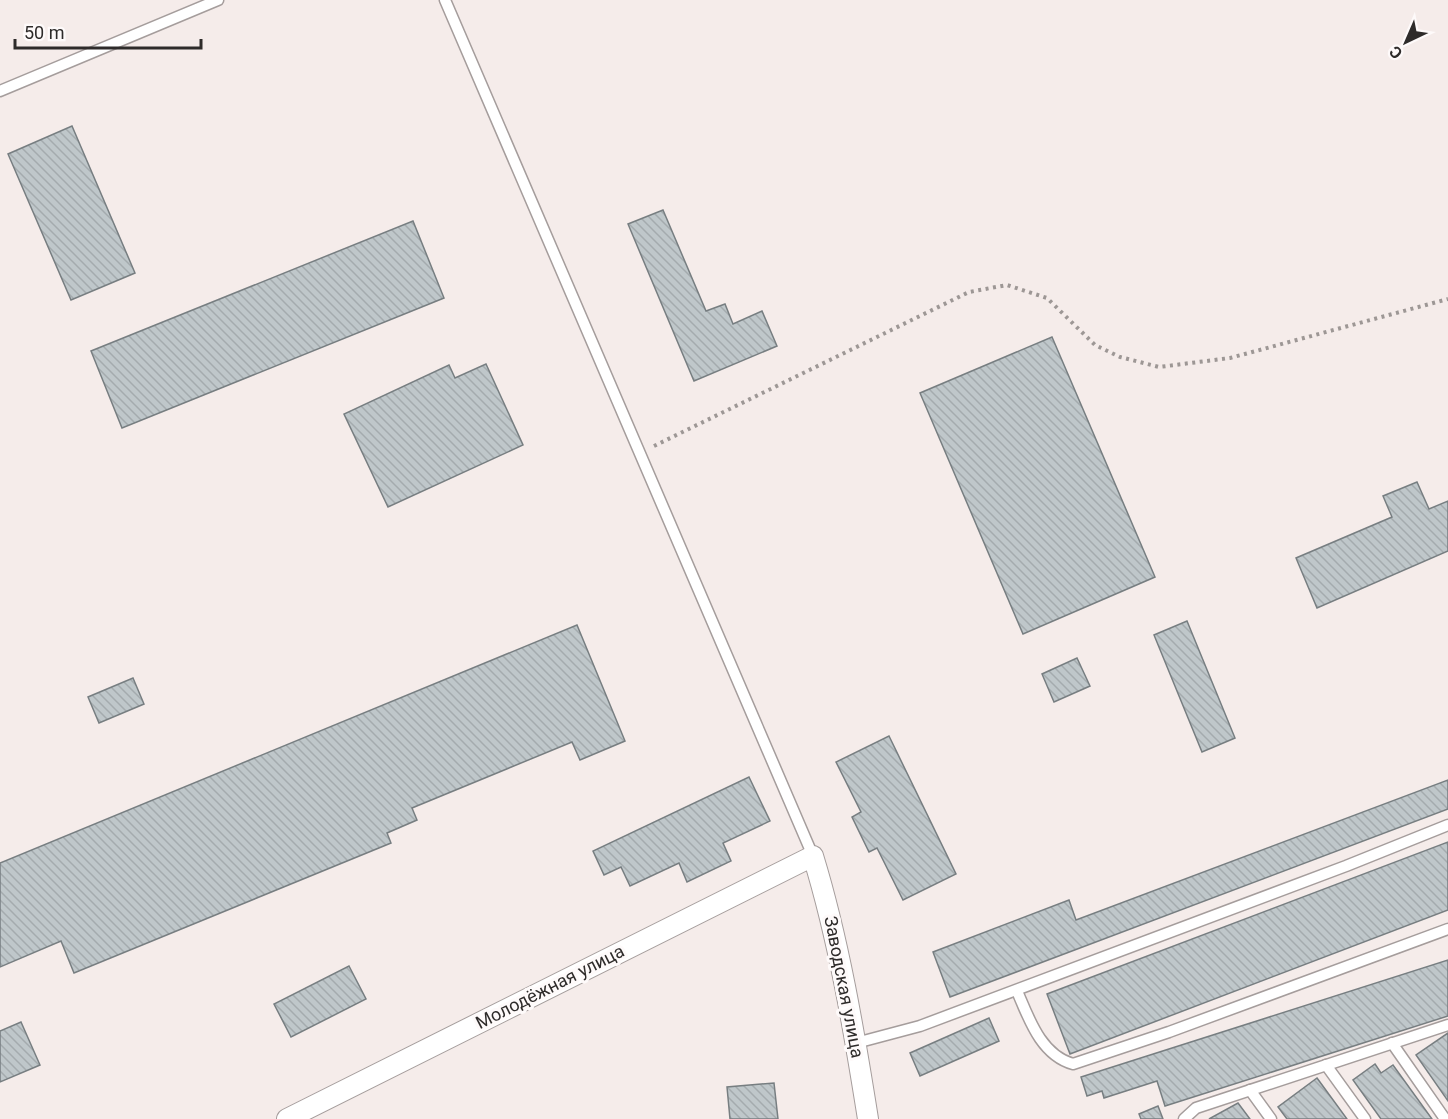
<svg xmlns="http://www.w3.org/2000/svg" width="1448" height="1119" font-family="Roboto,sans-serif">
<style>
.building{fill:url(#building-back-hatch);stroke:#777e81;stroke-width:1.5}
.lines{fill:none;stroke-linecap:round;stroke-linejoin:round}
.lane-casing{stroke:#a59d9c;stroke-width:13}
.street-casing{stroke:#a59d9c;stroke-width:22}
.path{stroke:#9d9795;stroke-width:4;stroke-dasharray:3 4.5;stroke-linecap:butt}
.lane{stroke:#fff;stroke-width:10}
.street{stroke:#fff;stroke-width:20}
.labels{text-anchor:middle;stroke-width:6;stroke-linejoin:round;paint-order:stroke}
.street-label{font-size:18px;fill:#2e2b2a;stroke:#fefafa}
</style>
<defs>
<pattern id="building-back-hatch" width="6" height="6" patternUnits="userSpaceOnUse" patternTransform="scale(1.5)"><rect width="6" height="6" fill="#bfc7ca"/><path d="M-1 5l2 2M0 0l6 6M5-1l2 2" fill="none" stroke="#a4abae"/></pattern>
</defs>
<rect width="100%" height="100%" fill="#f5ecea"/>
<!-- building -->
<g class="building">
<path d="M72 126 135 273 71 300 8 154Z"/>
<path d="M663 210 706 311 725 304 733 324 762 311 777 346 694 381 628 224Z"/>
<path d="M413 221 444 298 122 428 91 351Z"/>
<path d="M1052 337 1155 577 1023 634 920 393Z"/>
<path d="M486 364 523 445 388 507 344 414 449 365 455 378Z"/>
<path d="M1417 482 1429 509 1448 501V551L1317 608 1296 558 1392 517 1383 496Z"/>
<path d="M1187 621 1235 738 1202 752 1154 635Z"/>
<path d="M577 625 625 741 580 760 572 742 412 808 417 820 387 833 391 843 74 973 61 941 0 967V863Z"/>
<path d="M1077 658 1090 686 1054 702 1042 674Z"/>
<path d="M133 678 144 704 99 723 88 697Z"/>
<path d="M889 736 956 874 903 900 877 848 869 852 852 817 861 812 836 762Z"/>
<path d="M749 777 770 821 723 843 731 861 687 882 679 863 630 886 621 867 604 875 593 851Z"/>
<path d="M1448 780V809L950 997 933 952 1069 900 1076 920Z"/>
<path d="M1448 842V910L1070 1054 1047 994Z"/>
<path d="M1448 960V1016L1165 1106 1157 1081 1104 1098 1102 1091 1087 1096 1081 1077Z"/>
<path d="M349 966 366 999 291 1037 274 1004Z"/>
<path d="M989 1018 999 1041 920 1076 910 1053Z"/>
<path d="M21 1022 40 1065 0 1082V1031Z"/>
<path d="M1448 1033V1101L1416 1055Z"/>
<path d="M1375 1064 1381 1073 1393 1065 1432 1119H1381L1353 1080Z"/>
<path d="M1317 1078 1347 1119H1287L1278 1107Z"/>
<path d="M774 1083 778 1119H730L727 1087Z"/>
<path d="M1238 1103 1250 1119H1209Z"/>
<path d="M1158 1106 1163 1119H1141L1139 1114Z"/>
</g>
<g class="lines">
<defs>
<g id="lane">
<path d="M445 0 813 856"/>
<path d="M0 91 218 0"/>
<path d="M1017 991C1029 1019 1041 1055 1073 1064L1169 1032 1448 929"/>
<path d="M856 1043 920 1026 1346 866 1448 825"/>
<path d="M1392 1043 1445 1119"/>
<path d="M1326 1065 1365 1119"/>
<path d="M1250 1090 1271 1119"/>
<path d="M1184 1119 1196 1108 1448 1025"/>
</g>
<path id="street" d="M287 1119 813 856C839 941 854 1031 868 1119"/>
</defs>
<!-- lane casing -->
<use href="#lane" class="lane-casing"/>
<!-- street casing -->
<use href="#street" class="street-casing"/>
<!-- path -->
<path class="path" d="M654 446 969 292 1007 285 1047 298 1095 345 1120 357 1159 367 1230 358 1448 299"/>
<!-- lane -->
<use href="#lane" class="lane"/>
<!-- street -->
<use href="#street" class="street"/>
</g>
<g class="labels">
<!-- street labels -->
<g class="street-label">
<text transform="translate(550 987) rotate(-27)" y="6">Молодёжная улица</text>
<text transform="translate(844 987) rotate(79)" y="6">Заводская улица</text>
</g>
</g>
<!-- north arrow -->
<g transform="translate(1406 42) rotate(224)" stroke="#fefafa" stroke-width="4.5" paint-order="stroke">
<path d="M0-4.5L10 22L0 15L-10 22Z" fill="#2e2b2a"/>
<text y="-9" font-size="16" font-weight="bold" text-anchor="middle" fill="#2e2b2a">С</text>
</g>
<!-- scale -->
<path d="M15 39v9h186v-9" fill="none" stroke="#2e2b2a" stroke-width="3"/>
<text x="24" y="39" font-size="18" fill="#2e2b2a" stroke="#fefafa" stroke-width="4.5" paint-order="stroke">50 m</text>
</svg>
